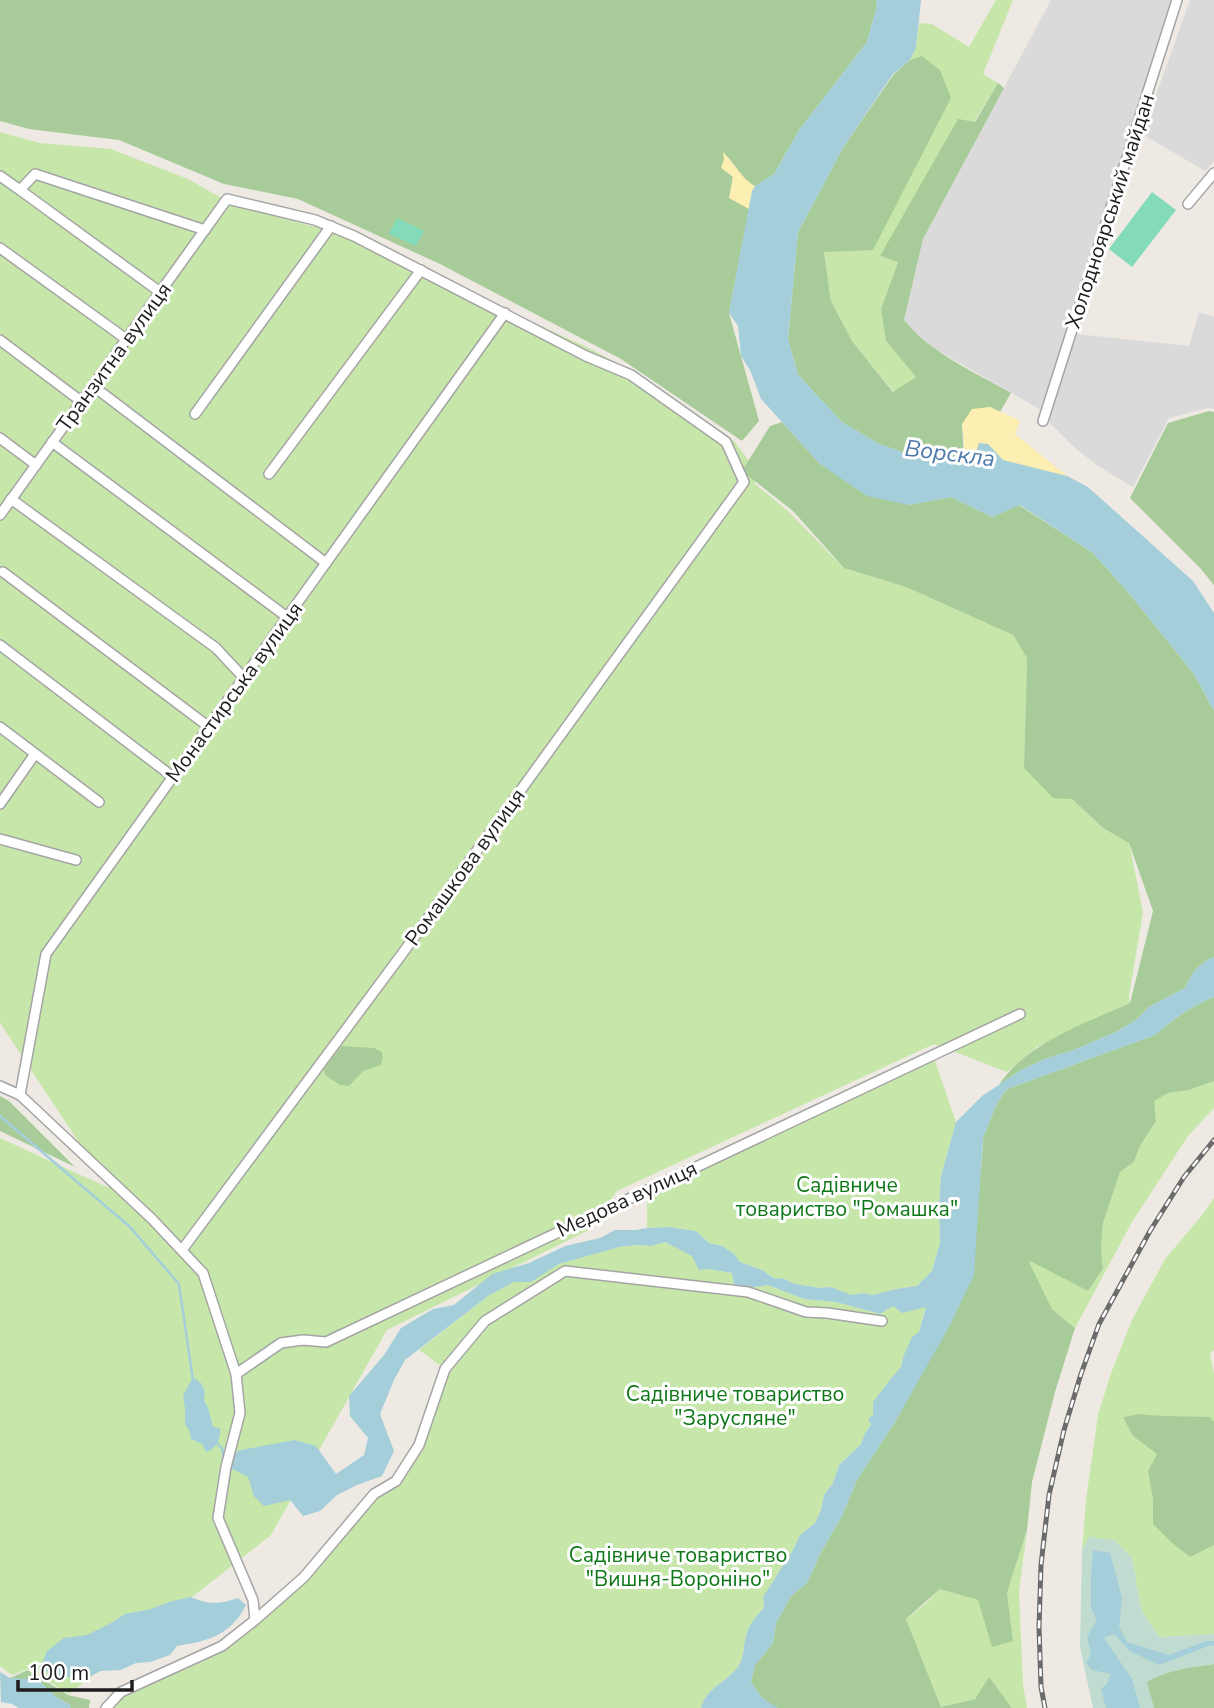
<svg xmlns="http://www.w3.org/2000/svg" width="1214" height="1708" font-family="'Nunito Sans',sans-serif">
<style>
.residential{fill:#dbdada}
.grass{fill:#c7e7aa}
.forest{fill:#a7cc99}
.wetland{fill:#c0dbcf}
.sand{fill:#fdeeb2}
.pitch{fill:#83dbba}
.water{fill:#a4ceda}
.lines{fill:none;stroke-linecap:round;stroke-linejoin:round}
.stream{stroke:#a4ceda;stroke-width:2.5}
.street-casing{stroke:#a4a4a4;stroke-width:12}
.street{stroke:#fff;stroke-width:9}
.rail-casing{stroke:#6b6b6b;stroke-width:5}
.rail{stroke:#fff;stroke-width:2.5;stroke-dasharray:8;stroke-linecap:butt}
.labels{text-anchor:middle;stroke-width:6;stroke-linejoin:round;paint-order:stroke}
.street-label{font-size:21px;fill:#1d1d1d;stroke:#fff}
.park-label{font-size:21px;fill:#0e7718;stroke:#fff}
.water-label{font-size:23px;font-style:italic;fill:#4c7aa9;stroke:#fff}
</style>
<rect width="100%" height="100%" fill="#eeeae3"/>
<!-- residential -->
<g class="residential">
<path d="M1051 0H1175L1041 410 932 347 912 330 904 320 923 239Z"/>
<path d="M1190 0H1214V162L1205 171 1142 134Z"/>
<path d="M1199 312 1214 317V409L1208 408 1169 418 1133 487 1098 466 1075 448 1049 422 1076 334 1189 346Z"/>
</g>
<!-- grass -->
<g class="grass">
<path d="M996 0H1013L983 74 998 83 974 122 880 256 898 262 881 309 886 341 917 378 894 392 852 341 831 301 824 251 873 249 922 56 910 60 916 48 919 23 932 24 969 47Z"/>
<path d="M0 132 40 143 111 149 188 179 234 205 308 225 333 230 591 349 641 376 733 440 754 467 755 484 787 510 844 568 906 587 1013 635 1027 657 1024 768 1072 799 1103 828 1129 842 1143 912 1129 996 1130 1003 1037 1047 1007 1072 934 1044 617 1191 591 1229 387 1330 271 1535 69 1694 28 1669 12 1675 0 1666V1138L109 1188 0 1023Z"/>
<path d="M933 1055 956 1122 941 1176 939 1205 940 1243 932 1271 917 1286 896 1289 873 1295 863 1293 851 1295 831 1287 820 1288 795 1284 782 1278 775 1279 762 1270 739 1262 734 1254 722 1246 709 1243 696 1231 668 1227 647 1228V1190Z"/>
<path d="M1214 1081V1108L1188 1136 1132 1222 1075 1328 1052 1309 1027 1259 1088 1291 1103 1269 1101 1248 1103 1223 1120 1172 1134 1162 1140 1146 1156 1121 1153 1101 1168 1093 1189 1090Z"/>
<path d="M1214 1198V1350L1210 1353 1214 1374V1634L1159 1637 1141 1609 1132 1558 1114 1540 1090 1538 1082 1550 1086 1500 1098 1415 1110 1376 1132 1320 1165 1259 1203 1214Z"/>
<path d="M665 1242 692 1256 708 1269 732 1273 734 1284 749 1288 768 1285 804 1299 836 1302 880 1314 893 1306H927L923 1315 919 1333 903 1357 901 1367 889 1381 873 1415 871 1425 865 1433 861 1444 839 1465 833 1483 824 1495 821 1510 815 1523 800 1535 793 1550 763 1597 764 1608C756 1616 749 1624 746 1636 743 1646 745 1658 737 1668 725 1683 706 1688 701 1708H110L121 1692 222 1646 304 1577 374 1494 396 1481 419 1445 445 1369 419 1350 488 1296 514 1282H531L558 1264 593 1253 619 1247 637 1245 651 1246Z"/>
<path d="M1027 1530 1019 1592 1023 1684 1027 1708H1012L989 1678 975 1699 941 1707 906 1619 925 1604 940 1589 978 1600 1013 1641 1007 1593Z"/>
</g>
<!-- forest -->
<g class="forest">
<path d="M0 0H877L876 10 867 42 799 130 774 174 755 186C741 180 735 162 723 153L733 177 730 198 749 209 729 313 759 421 742 441 621 359 440 264 298 199 224 184 119 140 29 129 0 121Z"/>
<path d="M922 56 940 70 951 98 873 250 824 252 831 301 852 341 893 392 916 377 886 341 881 309 898 262 880 256 958 119 975 122 998 83 1004 88 923 239 904 320C930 353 975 372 1011 393L1000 412 990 407 962 424 964 458 955 461 926 460 879 444 842 422 798 375 788 339 798 232 844 146 894 74 910 60Z"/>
<path d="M1209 411 1214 412V585L1201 569 1130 498 1168 423Z"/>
<path d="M782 422 820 464 909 505 951 497 992 517 1019 505 1093 553 1128 592 1194 674 1214 711V957C1200 962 1190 975 1185 988L1149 1007 1136 1020 1116 1032 1074 1050 1045 1059 1023 1069 999 1085C1026 1043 1086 1023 1130 1003L1153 911 1129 843 1103 828 1072 799 1053 798 1024 768 1027 658 1013 635 906 587 844 568 793 511 742 471 770 426Z"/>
<path d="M1214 997V1081L1189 1090 1168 1093 1154 1101 1156 1121 1140 1146 1134 1162 1120 1172 1103 1223 1101 1248 1103 1269 1088 1291 1028 1260 1052 1309 1075 1328 1055 1392 1032 1482 1027 1530 1007 1593 1013 1641 992 1647 978 1600 940 1589 906 1619 941 1707 975 1699 989 1677 1012 1708H776L761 1697 751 1682 755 1665 773 1643 776 1623 791 1596 807 1583 821 1552 842 1516 857 1480 895 1422 920 1376 979 1190 982 1159 983 1138 996 1105 1006 1090 1015 1086 1155 1035C1173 1019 1191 1006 1214 997Z"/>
<path d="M342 1046 374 1048 382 1052 383 1057 381 1065 363 1071 349 1086 340 1085 325 1075 324 1070 339 1049Z"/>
<path d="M0 1096 9 1101 75 1167 0 1131Z"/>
<path d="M1140 1414C1163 1417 1186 1416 1210 1417L1214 1422V1545L1190 1557 1171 1542 1153 1524V1499L1148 1471 1157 1454 1133 1436 1123 1417Z"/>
<path d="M1214 1664V1708H1154L1146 1682C1167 1670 1190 1667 1214 1664Z"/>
<path d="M28 1670 68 1695 90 1700 89 1708H71L70 1705 56 1697 41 1683 10 1678Z"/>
</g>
<!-- wetland -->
<path class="wetland" d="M1089 1537 1114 1540 1132 1558 1141 1609 1159 1637 1214 1634V1664C1191 1667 1168 1670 1147 1682L1154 1708H1093L1080 1647 1082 1550Z"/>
<!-- sand -->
<g class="sand">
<path d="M723 152C733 162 744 181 755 186L752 191 749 209 729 198 733 177 721 168 724 159Z"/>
<path d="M990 407 1020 421 1015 434 1067 476 1027 467 976 452 964 458V439L962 424 972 409Z"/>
</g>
<!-- pitch -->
<g class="pitch">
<path d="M1152 192 1176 210 1132 267 1109 249Z"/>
<path d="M397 218 424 231 416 246 389 234Z"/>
</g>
<!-- water -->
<g class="water">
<path d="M877 0H921L916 48 910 60 893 74 844 146 798 232 788 339 798 375 842 422 879 444 926 460 955 461 976 452 979 443 988 444 1003 460 1067 476 1088 487 1193 581 1214 613V711L1194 674 1128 592 1093 553 1020 505 992 517 951 497 909 505 867 496 820 464 761 399 750 370 741 356 738 326 729 313 752 191 755 186 774 174 799 130 867 42 876 10Z"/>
<path d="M1214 957V997C1191 1006 1173 1019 1155 1035L1015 1086 1006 1090 996 1105 983 1138 974 1275 949 1327 895 1422 857 1480 842 1516 821 1552 807 1583 791 1596 776 1623 773 1643 755 1665 751 1682 761 1697 778 1708H701C706 1688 725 1683 737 1668 745 1658 743 1646 746 1636 749 1624 756 1616 764 1608L763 1597 793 1550 800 1535 815 1523 821 1510 824 1495 833 1483 839 1465 861 1444 865 1433 871 1425 868 1419 873 1415V1402L889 1381 901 1367 903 1357 912 1337 919 1332 926 1307 902 1313 893 1306 880 1314 836 1302 804 1299 768 1285 749 1288 734 1284 732 1273 708 1269 699 1270 692 1256 665 1242 651 1246 637 1245 619 1247 559 1264 531 1282H514L488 1296 405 1360 394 1380 380 1414 394 1451 382 1476 357 1485 337 1495 320 1511 303 1516 290 1500 264 1506 254 1496 248 1477 230 1468 233 1454 241 1450 295 1440 316 1446 336 1474 364 1455 368 1438 350 1416 349 1396 384 1355 401 1328 433 1309 454 1305 492 1274 529 1263 565 1246 600 1238 615 1230H636L647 1228 668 1227 696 1231 709 1243 722 1246 734 1254 740 1262 762 1270 775 1279 782 1278 795 1284 820 1288 831 1287 851 1295 863 1293 873 1295 896 1289 917 1286 932 1271 940 1243 939 1205 941 1176 956 1122 982 1096 1023 1069 1045 1059 1074 1050 1116 1032 1136 1020 1149 1007 1185 988C1190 975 1200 962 1214 957Z"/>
<path d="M192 1379H196L201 1383 205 1392 204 1400 208 1408 213 1427 220 1428C221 1439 216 1449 206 1452L202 1444 191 1439 190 1432 185 1424V1409L183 1396Z"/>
<path d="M1093 1550 1110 1553 1122 1598 1119 1627 1127 1642 1169 1655 1206 1641H1214V1646L1211 1645 1159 1665 1130 1651 1114 1634 1104 1638 1132 1679 1140 1708H1106L1101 1689 1107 1684 1111 1674 1092 1670 1086 1663 1091 1654 1087 1637 1097 1620 1091 1608V1576Z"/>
<path d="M191 1597C209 1605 220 1604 238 1598L246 1605C231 1635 209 1641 177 1646L170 1655 150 1662 136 1663 121 1670 101 1671 81 1681 71 1677 49 1675 42 1664 47 1651 64 1638 87 1635 111 1623 125 1614 151 1609 172 1601Z"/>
<path d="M0 1672 10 1678 28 1679 41 1683 56 1697 70 1705 71 1708H19L12 1704 1 1702Z"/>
</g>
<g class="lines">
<!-- stream -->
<g class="stream">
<path d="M0 1116 130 1227 179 1284 193 1381"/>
<path d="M215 1442C222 1447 224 1450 223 1459"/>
</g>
<defs>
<g id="street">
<path d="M0 176 20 190 35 174 205 230"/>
<path d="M20 190 160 292"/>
<path d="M1188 204 1214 173"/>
<path d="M0 248 126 339"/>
<path d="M0 340 82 402"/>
<path d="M93 386 326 563"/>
<path d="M195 414 331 226"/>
<path d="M1043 421 1177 0"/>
<path d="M0 438 36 465"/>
<path d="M52 442 287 617"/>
<path d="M269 474 421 270"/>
<path d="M11 499 216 648 244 678"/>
<path d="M0 515 227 199 315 220 354 236 586 356 631 375 726 442 744 482 402 954 182 1250"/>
<path d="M3 572 209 727"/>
<path d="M0 645 173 777"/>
<path d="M0 727 99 802"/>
<path d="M0 804 35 754"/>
<path d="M0 839 76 860"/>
<path d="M0 1086 20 1095 152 1219 203 1273 236 1374 240 1413 226 1467 218 1518 253 1600 255 1620"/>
<path d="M20 1095 46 954 505 313"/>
<path d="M236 1374 281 1343 303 1340 326 1342 1020 1014"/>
<path d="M106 1708 121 1692 222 1646 255 1620 304 1577 374 1494 396 1481 419 1445 445 1369 485 1321 565 1271 748 1292 806 1312 827 1313 882 1321"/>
</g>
</defs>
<!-- street casing -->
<use href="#street" class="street-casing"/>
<!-- street -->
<use href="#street" class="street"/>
<defs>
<path id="rail" d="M1045 1708 1041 1687 1039 1627 1041 1565 1049 1495 1064 1430 1081 1374 1099 1324 1150 1231 1184 1177 1214 1140"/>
</defs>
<!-- rail casing -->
<use href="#rail" class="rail-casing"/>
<!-- rail -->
<use href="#rail" class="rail"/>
</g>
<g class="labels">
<!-- street labels -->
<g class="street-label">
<text transform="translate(1110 211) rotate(-72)" y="7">Холодноярський майдан</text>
<text transform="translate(114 357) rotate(-54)" y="7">Транзитна вулиця</text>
<text transform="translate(234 692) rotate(-54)" y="7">Монастирська вулиця</text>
<text transform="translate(465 867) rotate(-54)" y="7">Ромашкова вулиця</text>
<text transform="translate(627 1199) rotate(-25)" y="7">Медова вулиця</text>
</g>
<!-- park labels -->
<g class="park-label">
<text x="847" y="1192">Садівниче<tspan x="847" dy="24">товариство "Ромашка"</tspan></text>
<text x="735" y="1401">Садівниче товариство<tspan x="735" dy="24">"Зарусляне"</tspan></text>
<text x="678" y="1562">Садівниче товариство<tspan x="678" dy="24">"Вишня-Вороніно"</tspan></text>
</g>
<!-- water labels -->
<g class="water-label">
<text transform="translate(950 453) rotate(7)" y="8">Ворскла</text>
</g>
</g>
<!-- scale -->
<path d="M18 1680v10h114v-10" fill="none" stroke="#1d1d1d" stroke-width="3.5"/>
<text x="28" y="1680" font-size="21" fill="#1d1d1d" stroke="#ffffff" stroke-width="5" paint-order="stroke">100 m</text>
</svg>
